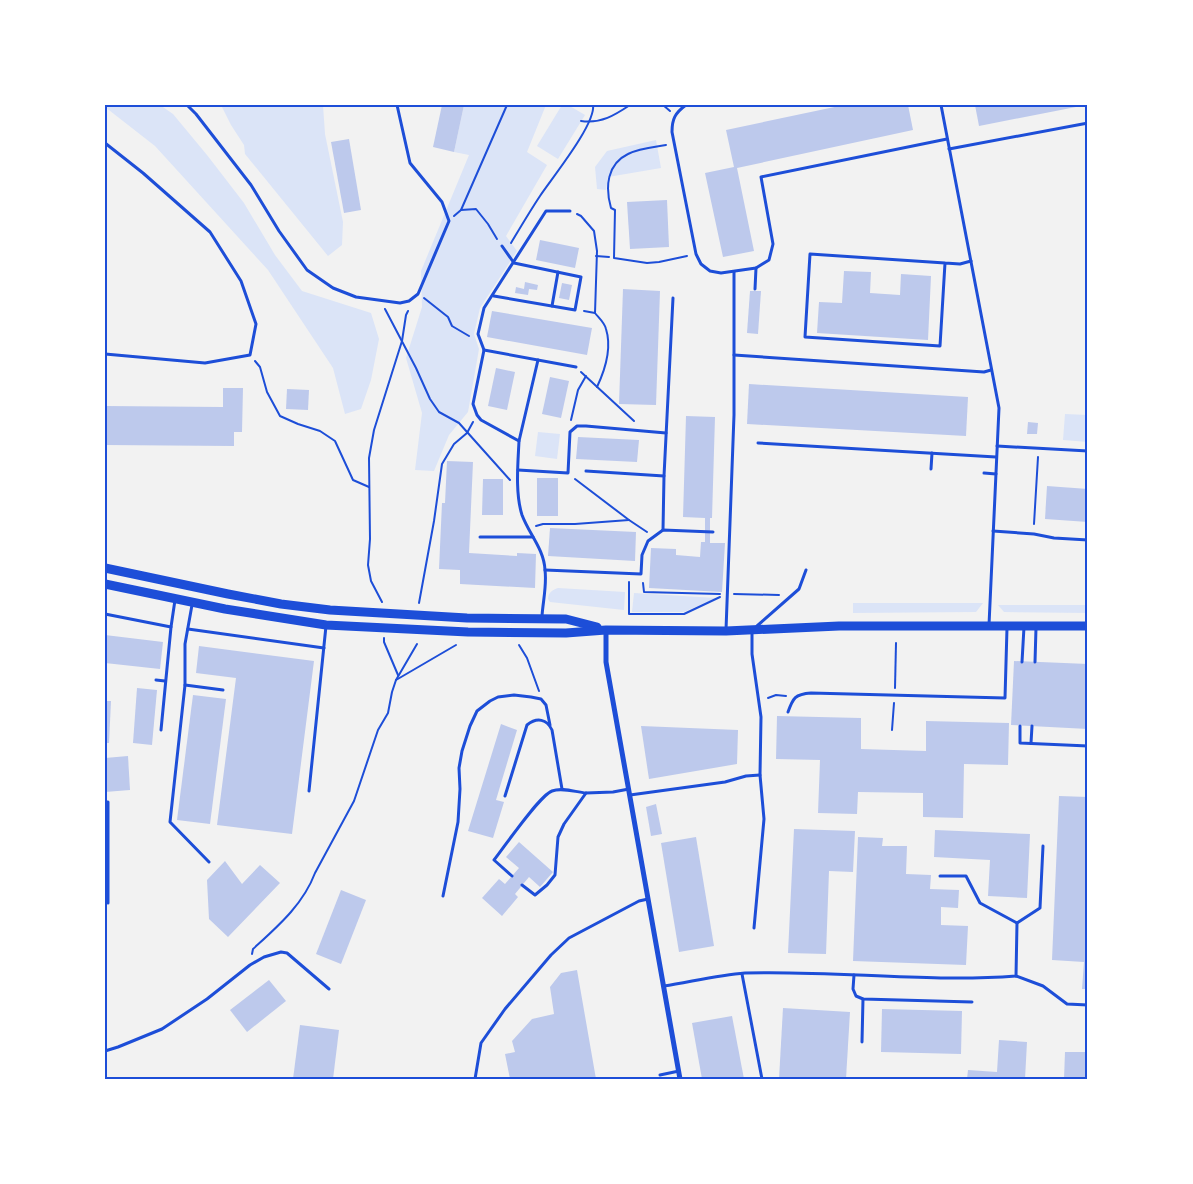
<svg xmlns="http://www.w3.org/2000/svg" width="1193" height="1184" font-family="Rubik,sans-serif">
<style>
.green{fill:#dbe4f7}
.building{fill:#bdc9ec}
.lines{fill:none;stroke-linecap:round;stroke-linejoin:round}
.path{stroke:#1d4ed8;stroke-width:2}
.service{stroke:#1d4ed8;stroke-width:3}
.minor{stroke:#1d4ed8;stroke-width:5}
.primary{stroke:#1d4ed8;stroke-width:9}
.neatline{fill:none;stroke:#1d4ed8;stroke-width:2}
</style>
<rect width="100%" height="100%" fill="#f2f2f2"/>
<!-- green -->
<g class="green">
<path d="M105 105H160L173 114 207 155 244 203 275 255 302 291 371 313 379 339 371 380 361 409 345 414 333 368 268 270 155 146 105 107Z"/>
<path d="M221 105H323L325 134 343 222 342 245 328 256 245 154 244 145 231 125Z"/>
<path d="M464 105H546L527 152 547 165 506 236 517 251 480 308 474 334 479 349 468 412 449 435 434 471 415 470 422 413 406 358 422 307 421 271 469 155 454 152Z"/>
<path d="M562 105H568L585 115 558 159 537 146Z"/>
<path d="M656 140 661 168 608 177 606 190 597 189 595 167 607 151Z"/>
<path d="M1065 414 1088 415V442L1063 440Z"/>
<path d="M538 432 560 434 557 459 535 456Z"/>
<path d="M558 588 625 592 624 610 550 602 548 599C548 593 552 590 558 588Z"/>
<path d="M634 593 716 598 684 612H632Z"/>
<path d="M853 603H983L976 612 853 613Z"/>
<path d="M998 605H1088V613L1004 612Z"/>
</g>
<!-- building -->
<g class="building">
<path d="M442 105H464L454 152 433 147Z"/>
<path d="M844 105H908L913 130 737 168 754 251 723 257 705 173 734 167 726 130Z"/>
<path d="M975 105H1081V106L979 126Z"/>
<path d="M349 139 361 210 344 213 331 142Z"/>
<path d="M667 200 669 247 630 249 627 202Z"/>
<path d="M540 240 579 248 575 268 536 260Z"/>
<path d="M844 271 871 272 870 293 900 295 901 274 931 276 928 340 817 333 819 302 842 303Z"/>
<path d="M525 282 538 285 537 290 529 289 528 295 515 293 516 287 524 289Z"/>
<path d="M562 283 572 285 569 300 559 298Z"/>
<path d="M623 289 660 291 656 405 619 404Z"/>
<path d="M750 291H761L758 334 747 333Z"/>
<path d="M492 311 592 328 587 355 487 337Z"/>
<path d="M496 368 515 372 507 410 488 406Z"/>
<path d="M550 377 569 381 561 418 542 414Z"/>
<path d="M749 384 968 397 966 436 747 424Z"/>
<path d="M223 388H243L242 432H234V446L105 445V406L223 407Z"/>
<path d="M287 389 309 390 308 410 286 409Z"/>
<path d="M686 416 715 417 712 518H710V543H725L722 592 649 588 651 548 676 549V555L700 557 701 542H705V518L683 517Z"/>
<path d="M1028 422 1038 423 1037 434H1027Z"/>
<path d="M578 437 639 440 637 462 576 459Z"/>
<path d="M447 461 473 462 469 553 517 556V553L536 554 535 588 460 584V570L439 569 442 503H445Z"/>
<rect x="537" y="478" width="21" height="38"/>
<path d="M483 479H503V515H482Z"/>
<path d="M1047 486 1088 489V522L1045 519Z"/>
<path d="M550 528 636 532 635 561 548 556Z"/>
<path d="M105 635 163 642 160 669 105 663Z"/>
<path d="M199 646 314 661 292 834 217 825 236 678 196 673Z"/>
<path d="M1014 661 1088 664V729L1011 725Z"/>
<path d="M137 688 157 690 152 745 133 743Z"/>
<path d="M193 695 226 699 210 824 177 820Z"/>
<path d="M105 701H111L109 743H105Z"/>
<path d="M777 716 861 718V749L926 751V721L1009 723 1008 765 964 764 963 818 923 817V793L858 792 857 814 818 813 820 760 776 759Z"/>
<path d="M501 724 517 730 496 800 504 802 493 838 468 831Z"/>
<path d="M641 726 738 730 737 764 649 779Z"/>
<path d="M128 756 130 790 105 792V758Z"/>
<path d="M1059 796 1088 797V989H1082L1084 962 1052 960Z"/>
<path d="M656 804 662 834 651 836 646 807Z"/>
<path d="M794 829 855 831 853 872 829 871 826 954 788 953Z"/>
<path d="M935 830 1030 834 1027 898 988 896 990 860 934 857Z"/>
<path d="M696 837 714 946 679 952 661 843Z"/>
<path d="M858 837 883 838 882 846H907L906 874 931 875 930 889 959 890 958 908 941 907V925L968 926 966 965 853 961Z"/>
<path d="M519 842 553 872 540 887 529 877 515 894 518 897 502 916 482 898 499 879 505 884 519 868 506 857Z"/>
<path d="M225 861 242 884 260 865 280 883 228 937 209 919 207 880Z"/>
<path d="M341 890 366 900 341 964 316 954Z"/>
<path d="M577 970 596 1079H510L505 1054 515 1052 512 1041 532 1019 554 1014 550 987 561 973Z"/>
<path d="M269 980 286 1001 247 1032 230 1010Z"/>
<path d="M783 1008 850 1012 846 1079H779Z"/>
<path d="M882 1009 962 1011 961 1054 881 1052Z"/>
<path d="M732 1016 744 1079H702L692 1023Z"/>
<path d="M300 1025 339 1030 333 1079H293Z"/>
<path d="M999 1040 1027 1042 1025 1079H967L968 1070 997 1072Z"/>
<path d="M1065 1052H1088V1079H1064Z"/>
</g>
<g class="lines">
<!-- path -->
<g class="path">
<path d="M663 105 670 111"/>
<path d="M581 121C601 124 615 115 630 105"/>
<path d="M666 145C654 147 639 148 628 154 607 164 605 187 611 208L615 210 614 258 647 263 659 262 687 256"/>
<path d="M461 210 507 105"/>
<path d="M577 214 581 216 594 231 597 251 595 313 584 311"/>
<path d="M454 216 461 210 476 209 488 224 497 239"/>
<path d="M511 243C520 228 530 211 540 196 552 178 596 124 593 105"/>
<path d="M596 256 609 257"/>
<path d="M424 298 448 317 452 326 469 336"/>
<path d="M385 309 416 368 430 399 439 412 459 423 510 480"/>
<path d="M595 313C598 317 605 323 606 329 612 348 605 370 597 387"/>
<path d="M255 361 260 367 267 392 280 416 298 424 320 431 335 441 353 480 369 487"/>
<path d="M581 372 634 421"/>
<path d="M571 420 578 390 586 376"/>
<path d="M467 433 473 422"/>
<path d="M575 479 629 520 647 532"/>
<path d="M1034 524 1038 457"/>
<path d="M536 526 543 524H575L629 520"/>
<path d="M629 582V614H684L720 597"/>
<path d="M643 583 644 592 720 594"/>
<path d="M734 594 779 595"/>
<path d="M382 602 371 581 368 565 370 539 369 458 374 430 402 341 406 315 408 311"/>
<path d="M419 603 434 521 442 464 454 444 467 433"/>
<path d="M384 638V642L398 675"/>
<path d="M519 645 527 658 539 691"/>
<path d="M396 680 456 645"/>
<path d="M895 688 896 643"/>
<path d="M768 698 776 695 786 696"/>
<path d="M892 730 894 703"/>
<path d="M252 954 253 949C277 927 303 905 315 873L354 801 378 730 388 713 392 692 396 680 417 644"/>
</g>
<!-- service -->
<g class="service">
<path d="M187 105 196 114 251 185 279 231 307 270 333 288 356 297 400 303 409 301 418 294 449 221 442 202 410 163 397 105"/>
<path d="M686 105C675 113 672 119 672 132L696 254 701 264 710 271 721 273 756 268 769 260 773 244 761 177 947 139"/>
<path d="M941 105 999 408 989 625"/>
<path d="M105 143 143 173 210 232 241 281 256 324 250 355 205 363 105 354"/>
<path d="M949 149 1088 123"/>
<path d="M945 263 940 346 805 337 810 254 960 264 971 261"/>
<path d="M755 289 756 268"/>
<path d="M494 296 575 310 581 277 514 263 502 246"/>
<path d="M552 306 558 272"/>
<path d="M484 350 576 367"/>
<path d="M734 355 984 372 991 370"/>
<path d="M519 441 538 360"/>
<path d="M758 443 996 457"/>
<path d="M997 446 1088 451"/>
<path d="M931 469 932 453"/>
<path d="M518 470 568 473 570 432 577 426H586L666 433"/>
<path d="M586 471 664 476"/>
<path d="M984 473 996 474"/>
<path d="M663 530 664 476 673 298"/>
<path d="M993 531 1034 534 1054 538 1088 540"/>
<path d="M480 537H533"/>
<path d="M545 570 641 574 642 555 648 541 663 530 713 532"/>
<path d="M192 605 185 644V685L170 822 209 862"/>
<path d="M105 614 171 627"/>
<path d="M542 616C543 601 547 585 545 570 544 549 529 534 522 515 515 493 518 463 519 441L481 420 477 415 473 404 484 350 478 334 484 308 546 211H570"/>
<path d="M757 626 799 589 806 570"/>
<path d="M188 629 324 648"/>
<path d="M726 630 734 415V272"/>
<path d="M752 633V654L761 717 760 775 764 819 754 928"/>
<path d="M1022 662 1024 627"/>
<path d="M1035 662 1036 628"/>
<path d="M156 680 165 681"/>
<path d="M185 685 223 690"/>
<path d="M788 712C793 698 795 694 811 693L1005 698 1007 628"/>
<path d="M1020 726V743L1088 746"/>
<path d="M161 730 171 627 175 600"/>
<path d="M1031 743 1032 726"/>
<path d="M309 791 326 626"/>
<path d="M586 793 613 792 629 789"/>
<path d="M630 795 725 782 746 776 760 775"/>
<path d="M505 796 527 725C537 717 547 719 552 730L562 789"/>
<path d="M105 802H108V903"/>
<path d="M512 876 494 860C505 846 539 796 552 791 562 787 575 792 586 793L564 824 558 837 555 875 547 885 535 895 522 885"/>
<path d="M940 876H966L980 903 1017 923"/>
<path d="M443 896 458 822 460 789 459 768 462 751 470 726 477 711 490 701 498 697 514 695 531 697 541 699 546 705 550 725"/>
<path d="M742 974 762 1079"/>
<path d="M854 975 853 989 856 996 863 999 972 1002"/>
<path d="M1016 976 1043 986 1067 1004 1088 1005"/>
<path d="M664 986C690 982 718 975 745 973 835 970 926 983 1016 976L1017 923 1040 908 1043 846"/>
<path d="M862 1042 863 999"/>
<path d="M105 1051 118 1047 162 1029 207 999 250 965 264 957 281 952 287 953 329 989"/>
<path d="M660 1075 679 1071"/>
<path d="M475 1079 481 1043 505 1009 551 955 569 938 639 901 648 899"/>
</g>
<!-- minor -->
<path class="minor" d="M606 630V662L680 1079"/>
<!-- primary -->
<g class="primary">
<path d="M105 568 228 594 281 604 330 610 467 618 566 619 597 627"/>
<path d="M105 584 225 609 326 625 468 632 566 633 606 630 726 631 839 626H1088"/>
</g>
</g>
<!-- border -->
<rect width="1193" height="1184" fill="none" stroke="#ffffff" stroke-width="213"/>
<rect x="106" y="106" width="980" height="972" class="neatline"/>
</svg>
